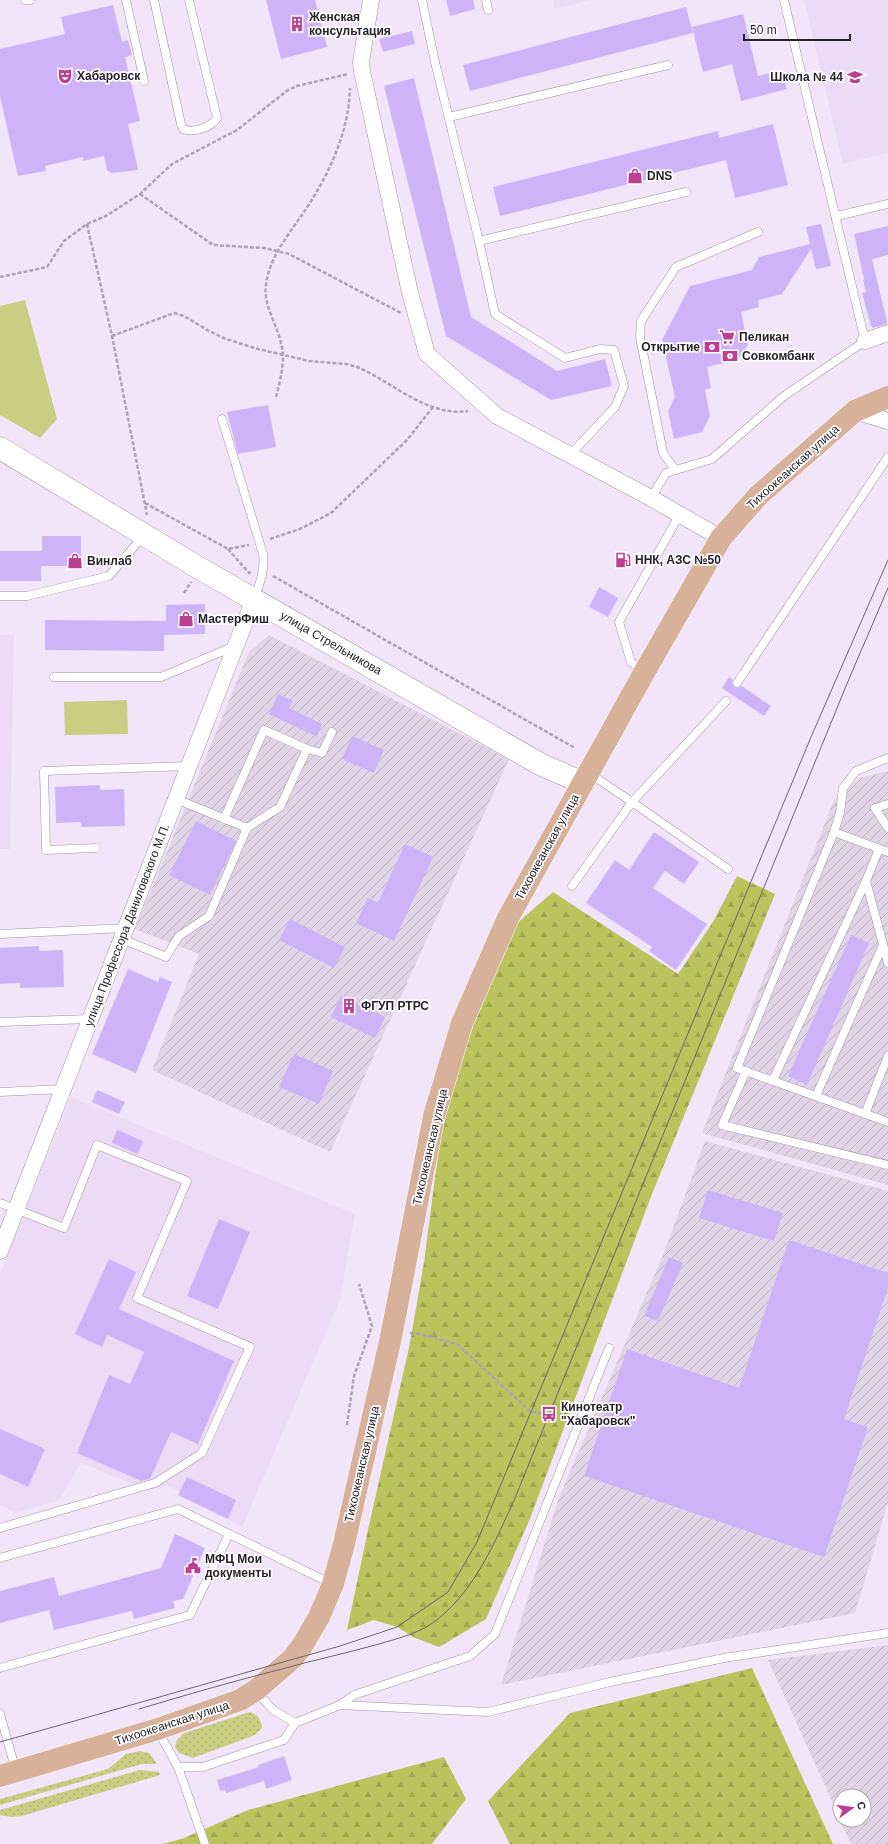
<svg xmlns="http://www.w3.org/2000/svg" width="888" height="1844" font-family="Arial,sans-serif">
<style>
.built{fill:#eddbf6}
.industrial{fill:url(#industrial-furrows)}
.grass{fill:url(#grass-dots)}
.forest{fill:url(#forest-firs)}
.park{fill:#c8cf82}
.building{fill:#cfb3f9}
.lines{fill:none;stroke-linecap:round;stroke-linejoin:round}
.lane-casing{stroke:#9e92a4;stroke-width:9}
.street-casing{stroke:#9e92a4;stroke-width:17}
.secondary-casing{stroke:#9e92a4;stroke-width:23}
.primary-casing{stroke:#fff;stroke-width:23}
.path{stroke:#ada3b3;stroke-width:2.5;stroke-dasharray:4 2;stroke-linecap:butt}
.lane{stroke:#fff;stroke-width:8}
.street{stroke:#fff;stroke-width:16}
.secondary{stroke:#fff;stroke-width:22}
.primary{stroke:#d7b199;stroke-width:22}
.tram{stroke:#6c6470;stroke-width:1}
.labels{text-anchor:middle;stroke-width:3.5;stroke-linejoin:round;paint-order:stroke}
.poi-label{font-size:12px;font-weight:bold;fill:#27222a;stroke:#fff;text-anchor:start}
.street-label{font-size:12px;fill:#27222a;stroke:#fff}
</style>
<defs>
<pattern id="industrial-furrows" width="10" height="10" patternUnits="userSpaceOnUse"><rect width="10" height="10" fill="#e1d4e7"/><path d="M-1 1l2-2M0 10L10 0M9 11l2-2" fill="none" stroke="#c1b6c6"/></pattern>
<pattern id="grass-dots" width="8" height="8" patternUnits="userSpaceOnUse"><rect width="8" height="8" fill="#c8cf82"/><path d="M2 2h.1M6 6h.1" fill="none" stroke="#acb170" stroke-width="1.8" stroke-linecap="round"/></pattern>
<pattern id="forest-firs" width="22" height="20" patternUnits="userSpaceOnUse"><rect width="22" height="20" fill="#bbc35d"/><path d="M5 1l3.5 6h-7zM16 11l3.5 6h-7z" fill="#a1a751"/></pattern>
</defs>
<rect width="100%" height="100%" fill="#f2e5f9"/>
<!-- built -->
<g class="built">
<path d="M553 0H591L554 9Z"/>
<path d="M804 0H888V153L843 164Z"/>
<path d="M14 634 10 849H0V635Z"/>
<path d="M71 1097 355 1214 340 1300 242 1527 167 1485 147 1490 81 1463 59 1500 15 1513 0 1505V1273Z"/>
</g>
<!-- industrial -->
<g class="industrial">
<path d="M269 635 509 759 330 1152 152 1070 199 954 135 929 249 652Z"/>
<path d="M888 771V1185L702 1133 834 800 860 778Z"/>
<path d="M705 1141 888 1191V1502L855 1613 501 1685 558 1500 663 1255Z"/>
<path d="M888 1645V1844H851L840 1820H864V1796H840V1819L768 1660Z"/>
</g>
<!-- grass -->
<g class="grass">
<path d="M250 1712C258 1715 261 1719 262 1728L255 1735 193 1758 179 1753 175 1747 177 1740 184 1733Z"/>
<path d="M140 1751 149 1753 157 1764H142L0 1805V1799L108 1769 126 1754Z"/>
<path d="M140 1770 159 1772 160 1775 22 1816 11 1817 0 1815V1810Z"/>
</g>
<!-- forest -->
<g class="forest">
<path d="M737 876 775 894 652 1194 529 1521 486 1619 439 1647 413 1637 397 1627 374 1620 347 1630 368 1530 410 1343 424 1262 440 1140 461 1054 488 980 515 925 553 892 678 974 713 922Z"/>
<path d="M752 1668 833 1844H510L488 1801 570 1713Z"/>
<path d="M444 1757 466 1799 432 1844H163L184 1838 248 1810Z"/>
</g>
<!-- park -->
<g class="park">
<path d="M25 300 57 419 40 438 0 415V306Z"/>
<path d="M127 700 128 734 65 735 64 702Z"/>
</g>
<!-- building -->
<g class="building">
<path d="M266 0H315L327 47 281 59Z"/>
<path d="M446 0H473L475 9 450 16Z"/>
<path d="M113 5 122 42 128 40 132 55 125 57 140 121 128 124 138 170 111 173 107 170 104 156 83 161V157L45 166 46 171 18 176 0 96V49L65 34 61 17Z"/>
<path d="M686 7 693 33 470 91 463 65Z"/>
<path d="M743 14 758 76 782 70 787 89 741 101 732 64 703 72 692 27Z"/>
<path d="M412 31 415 44 383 52 379 39Z"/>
<path d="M414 78 471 317 557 371 605 359 612 386 551 400 446 336 384 86Z"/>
<path d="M773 124 788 185 735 198 726 160 500 216 493 187 718 131 719 138Z"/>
<path d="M821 224 831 266 816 269 811 249 782 294 758 300 759 307 741 312 748 345 737 360 707 367 711 388 705 390 710 416 702 432 674 439 668 411 675 397 662 340 690 286 752 270 759 257 810 244 806 227Z"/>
<path d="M888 226V255L872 259 887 322 886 324 873 328 871 326 862 293 866 292 863 280 864 279 854 234Z"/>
<path d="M268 405 276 447 238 454 227 412Z"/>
<path d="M42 536H81V566H41V581H0V551H42Z"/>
<path d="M599 587 618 598 608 617 589 607Z"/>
<path d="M205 604V634L164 635V651L45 650V620L166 621V605Z"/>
<path d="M729 677 733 680 732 683 734 687 737 688 742 686 771 706 764 716 722 688Z"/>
<path d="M278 694 293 701 289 708 322 724 317 737 269 714Z"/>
<path d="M352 736 384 750 374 773 342 759Z"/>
<path d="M100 785V790L124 789 125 826 81 827V822L56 823 55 787Z"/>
<path d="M196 821 236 841 210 895 169 875Z"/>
<path d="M654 832 699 862 684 884 665 871 653 888 707 924 676 970 649 951 652 947 586 903 615 860 629 870Z"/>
<path d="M405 844 433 857 394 941 356 923 368 898 378 903Z"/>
<path d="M290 919 345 947 334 968 279 940Z"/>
<path d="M851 935 869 943 807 1085 788 1076Z"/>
<path d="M39 946V951L63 950 64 987 20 988V983L0 984V948Z"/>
<path d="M128 969 158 982 160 977 172 982 136 1073 92 1054Z"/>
<path d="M341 996 385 1017 375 1038 331 1017Z"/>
<path d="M294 1054 333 1071 319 1104 279 1087Z"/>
<path d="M97 1090 125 1102 119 1114 92 1102Z"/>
<path d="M117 1130 143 1141 138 1154 112 1143Z"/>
<path d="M708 1190 783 1213 774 1241 699 1218Z"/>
<path d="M219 1219 250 1232 218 1309 187 1296Z"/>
<path d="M789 1240 888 1273V1288L844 1419 868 1427 824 1557 584 1476 627 1349 739 1388Z"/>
<path d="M669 1257 683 1263 658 1321 644 1316Z"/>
<path d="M109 1259 136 1272 119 1309 234 1361 198 1444 171 1432 150 1479 141 1481 77 1453 109 1375 130 1384 144 1352 107 1335 102 1347 75 1334Z"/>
<path d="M0 1429 45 1449 28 1487 0 1474Z"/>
<path d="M187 1477 236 1500 228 1519 178 1495Z"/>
<path d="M175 1534 205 1548 183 1599 173 1601 175 1608 134 1619 132 1611 54 1630 49 1610 0 1623V1591L54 1577 59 1596 161 1568Z"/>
<path d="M284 1756 292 1780 266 1789 264 1781 226 1793 225 1790 220 1791 217 1780 259 1767 258 1765Z"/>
</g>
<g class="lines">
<defs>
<g id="lane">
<path d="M25 0H30"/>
<path d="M126 0 144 81"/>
<path d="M154 0 181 124 183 129C193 133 211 128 217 118L189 0"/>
<path d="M422 0 435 62 479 241 686 192"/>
<path d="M486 0 488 10"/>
<path d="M449 117 668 65"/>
<path d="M837 216 888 204"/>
<path d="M479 241 495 314 565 358 600 349 614 350 624 386 615 407 570 455"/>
<path d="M222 419 263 554C265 571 260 583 254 599"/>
<path d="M675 470 663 453 640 337 641 321 676 267 758 232"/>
<path d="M651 498 666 473 712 459 784 396 865 341 784 0"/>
<path d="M0 596H27L109 576 144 535"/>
<path d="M644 671 631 662 619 622 680 514"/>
<path d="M54 677H161L235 646"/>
<path d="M737 683 888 457"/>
<path d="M589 773 632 802 726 701"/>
<path d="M176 799 247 828 280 807 307 749 322 753 332 732"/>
<path d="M888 804 875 808 888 828"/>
<path d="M224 819 264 730 307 749"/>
<path d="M834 832 840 813 843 788 856 771 888 758"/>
<path d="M96 848 46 850 44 771 189 766"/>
<path d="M888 852 834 832 737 1068 888 1122"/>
<path d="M866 881 888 963"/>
<path d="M572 886 632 802 728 869"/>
<path d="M0 934 126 928"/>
<path d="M122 939 166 957 179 936 209 916 247 828"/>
<path d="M0 1022 91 1019"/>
<path d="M746 1071 722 1125 888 1165"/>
<path d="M773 1080 866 881 879 849"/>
<path d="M0 1092 63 1089"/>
<path d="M816 1096 883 945"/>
<path d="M865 1114 888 1056"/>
<path d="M0 1203 64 1228 97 1145 187 1181 137 1298 250 1347 202 1453 155 1483 0 1528"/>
<path d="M0 1558 178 1509 332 1584"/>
<path d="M0 1668 190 1615 229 1534"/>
<path d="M256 1691 273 1710 295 1723 340 1705 488 1712 610 1682 724 1658 888 1633"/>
<path d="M340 1705 354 1695 470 1656 495 1634 609 1348"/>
<path d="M0 1714 16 1771"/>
<path d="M158 1731 178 1767H203L284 1740 295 1723"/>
<path d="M178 1767 205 1844"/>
</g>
<g id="street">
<path d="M371 0 361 62 362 71 410 293 427 354 497 416 651 498 721 538"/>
<path d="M865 341 888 333"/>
<path d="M855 411 888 421"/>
<path d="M0 1251 254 599"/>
</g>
<path id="secondary" d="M0 448 199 568 540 764 583 783"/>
<path id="primary" d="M0 1776 158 1729 240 1700 256 1690 292 1659 302 1646 319 1617 333 1584 344 1544 391 1337 434 1116 462 1023 508 918 645 671 721 538 758 496 855 411 888 397"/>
</defs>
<!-- lane casing -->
<use href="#lane" class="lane-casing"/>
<!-- street casing -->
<use href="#street" class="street-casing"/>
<!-- secondary casing -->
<use href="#secondary" class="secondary-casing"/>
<!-- primary casing -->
<use href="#primary" class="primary-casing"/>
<!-- path -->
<g class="path">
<path d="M140 194 213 245 264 248 289 254 401 313"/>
<path d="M87 224 112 336 147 515"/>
<path d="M0 277 47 267 64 241 87 224 106 216 140 194 172 164 237 130 288 90 297 86 348 74"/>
<path d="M112 336 174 313 184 316 209 331 226 339 258 349 309 361 346 364 357 367C393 382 427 417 468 411"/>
<path d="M276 397C280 380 286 361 281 343 277 324 263 305 266 285 269 258 289 234 304 212 328 176 349 133 350 88"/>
<path d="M145 503 228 549 249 545"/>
<path d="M270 539 300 529 331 513 407 440 433 407"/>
<path d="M228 549 249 573 251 572"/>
<path d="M273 576 575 748"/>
<path d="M184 593 191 582"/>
<path d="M410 1333 420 1334 457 1344 531 1412 549 1414"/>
<path d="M347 1425 354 1376 372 1326 359 1284"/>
</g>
<!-- lane -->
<use href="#lane" class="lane"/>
<!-- street -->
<use href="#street" class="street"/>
<!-- secondary -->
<use href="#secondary" class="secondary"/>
<!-- primary -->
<use href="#primary" class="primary"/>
<!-- tram -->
<g class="tram">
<path d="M139 1709C186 1695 234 1681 282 1669 314 1660 347 1653 379 1644 399 1638 421 1633 438 1619 476 1588 495 1542 515 1498L846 686 888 588"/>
<path d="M0 1742 340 1646 397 1627 448 1592 477 1542 811 737 888 560"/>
</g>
</g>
<!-- icons -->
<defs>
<symbol id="building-bare" viewBox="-9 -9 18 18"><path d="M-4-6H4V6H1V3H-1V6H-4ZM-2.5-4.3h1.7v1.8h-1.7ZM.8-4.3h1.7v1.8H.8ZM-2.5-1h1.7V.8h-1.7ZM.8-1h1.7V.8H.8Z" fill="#bb4091" stroke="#fff" stroke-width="2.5" paint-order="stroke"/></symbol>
<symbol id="theatre-bare" viewBox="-9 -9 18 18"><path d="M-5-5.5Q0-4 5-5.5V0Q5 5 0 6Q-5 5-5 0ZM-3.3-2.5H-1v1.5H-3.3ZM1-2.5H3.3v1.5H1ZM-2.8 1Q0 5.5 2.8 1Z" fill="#bb4091" stroke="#fff" stroke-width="2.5" paint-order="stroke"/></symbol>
<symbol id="school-bare" viewBox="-9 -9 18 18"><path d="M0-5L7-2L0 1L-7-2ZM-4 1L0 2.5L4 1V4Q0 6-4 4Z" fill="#bb4091" stroke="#fff" stroke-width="2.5" paint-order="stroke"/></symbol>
<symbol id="shop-bare" viewBox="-9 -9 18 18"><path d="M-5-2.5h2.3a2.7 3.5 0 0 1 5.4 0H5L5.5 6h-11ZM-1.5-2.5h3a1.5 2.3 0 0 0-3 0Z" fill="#bb4091" stroke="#fff" stroke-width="2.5" paint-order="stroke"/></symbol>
<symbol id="supermarket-bare" viewBox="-9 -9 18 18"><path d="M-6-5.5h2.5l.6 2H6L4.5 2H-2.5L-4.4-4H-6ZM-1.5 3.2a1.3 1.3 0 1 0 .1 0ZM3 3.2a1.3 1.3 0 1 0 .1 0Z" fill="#bb4091" stroke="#fff" stroke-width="2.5" paint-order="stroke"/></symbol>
<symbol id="bank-bare" viewBox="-9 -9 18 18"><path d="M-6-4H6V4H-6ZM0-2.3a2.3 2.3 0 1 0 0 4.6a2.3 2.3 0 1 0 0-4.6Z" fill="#bb4091" stroke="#fff" stroke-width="2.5" paint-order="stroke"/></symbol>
<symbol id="fuel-bare" viewBox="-9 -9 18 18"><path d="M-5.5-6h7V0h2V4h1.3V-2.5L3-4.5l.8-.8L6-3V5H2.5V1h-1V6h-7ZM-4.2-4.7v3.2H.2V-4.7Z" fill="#bb4091" stroke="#fff" stroke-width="2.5" paint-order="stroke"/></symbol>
<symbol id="bus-bare" viewBox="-9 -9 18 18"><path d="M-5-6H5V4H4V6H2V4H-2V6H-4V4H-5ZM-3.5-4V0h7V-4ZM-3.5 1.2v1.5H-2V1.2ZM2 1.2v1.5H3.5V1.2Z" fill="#bb4091" stroke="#fff" stroke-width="2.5" paint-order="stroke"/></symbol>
<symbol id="civic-bare" viewBox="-9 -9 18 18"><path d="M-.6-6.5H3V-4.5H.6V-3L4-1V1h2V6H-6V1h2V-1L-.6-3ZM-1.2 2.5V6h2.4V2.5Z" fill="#bb4091" stroke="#fff" stroke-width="2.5" paint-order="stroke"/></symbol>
</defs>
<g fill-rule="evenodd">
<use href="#building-bare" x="286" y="13" width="22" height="22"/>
<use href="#theatre-bare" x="54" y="65" width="22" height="22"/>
<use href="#school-bare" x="844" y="66" width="22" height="22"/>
<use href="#shop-bare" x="624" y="165" width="22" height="22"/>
<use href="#supermarket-bare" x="716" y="326" width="22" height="22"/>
<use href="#bank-bare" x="701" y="336" width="22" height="22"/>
<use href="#bank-bare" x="719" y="345" width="22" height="22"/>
<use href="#fuel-bare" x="612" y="549" width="22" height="22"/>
<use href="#shop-bare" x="64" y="550" width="22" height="22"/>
<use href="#shop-bare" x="175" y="608" width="22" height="22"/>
<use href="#building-bare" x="338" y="995" width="22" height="22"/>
<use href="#bus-bare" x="538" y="1403" width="22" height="22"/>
<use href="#civic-bare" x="182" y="1555" width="22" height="22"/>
</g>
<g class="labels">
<!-- poi labels -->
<g class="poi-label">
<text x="309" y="21">Женская<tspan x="309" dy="14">консультация</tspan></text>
<text x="77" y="80">Хабаровск</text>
<text x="843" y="81" text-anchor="end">Школа № 44</text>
<text x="647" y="180">DNS</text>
<text x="739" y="341">Пеликан</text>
<text x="700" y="351" text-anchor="end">Открытие</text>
<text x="742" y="360">Совкомбанк</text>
<text x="635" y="564">ННК, АЗС №50</text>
<text x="87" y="565">Винлаб</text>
<text x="198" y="623">МастерФиш</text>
<text x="361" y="1010">ФГУП РТРС</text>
<text x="561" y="1411">Кинотеатр<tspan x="561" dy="14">"Хабаровск"</tspan></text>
<text x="205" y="1563">МФЦ Мои<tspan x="205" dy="14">документы</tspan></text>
</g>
<!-- street labels -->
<g class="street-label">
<text transform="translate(793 467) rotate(-42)" y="4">Тихоокеанская улица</text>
<text transform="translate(331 643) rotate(30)" y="4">улица Стрельникова</text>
<text transform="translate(547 847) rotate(-61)" y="4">Тихоокеанская улица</text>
<text transform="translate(127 925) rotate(-69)" y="4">улица Профессора Даниловского М.П.</text>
<text transform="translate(430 1147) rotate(-77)" y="4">Тихоокеанская улица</text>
<text transform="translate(362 1464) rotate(-77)" y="4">Тихоокеанская улица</text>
<text transform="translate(172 1723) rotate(-18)" y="4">Тихоокеанская улица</text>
</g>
</g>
<!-- north arrow -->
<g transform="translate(852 1808) rotate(76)"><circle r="19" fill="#ffffff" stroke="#a9a7aa"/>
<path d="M0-3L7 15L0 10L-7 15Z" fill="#bb4091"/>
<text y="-6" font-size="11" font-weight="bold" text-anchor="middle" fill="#27222a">С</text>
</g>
<!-- scale -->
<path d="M744 34v6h106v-6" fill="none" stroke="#27222a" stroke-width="2"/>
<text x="750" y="34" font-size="12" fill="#27222a" stroke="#ffffff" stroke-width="3" paint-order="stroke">50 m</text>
</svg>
